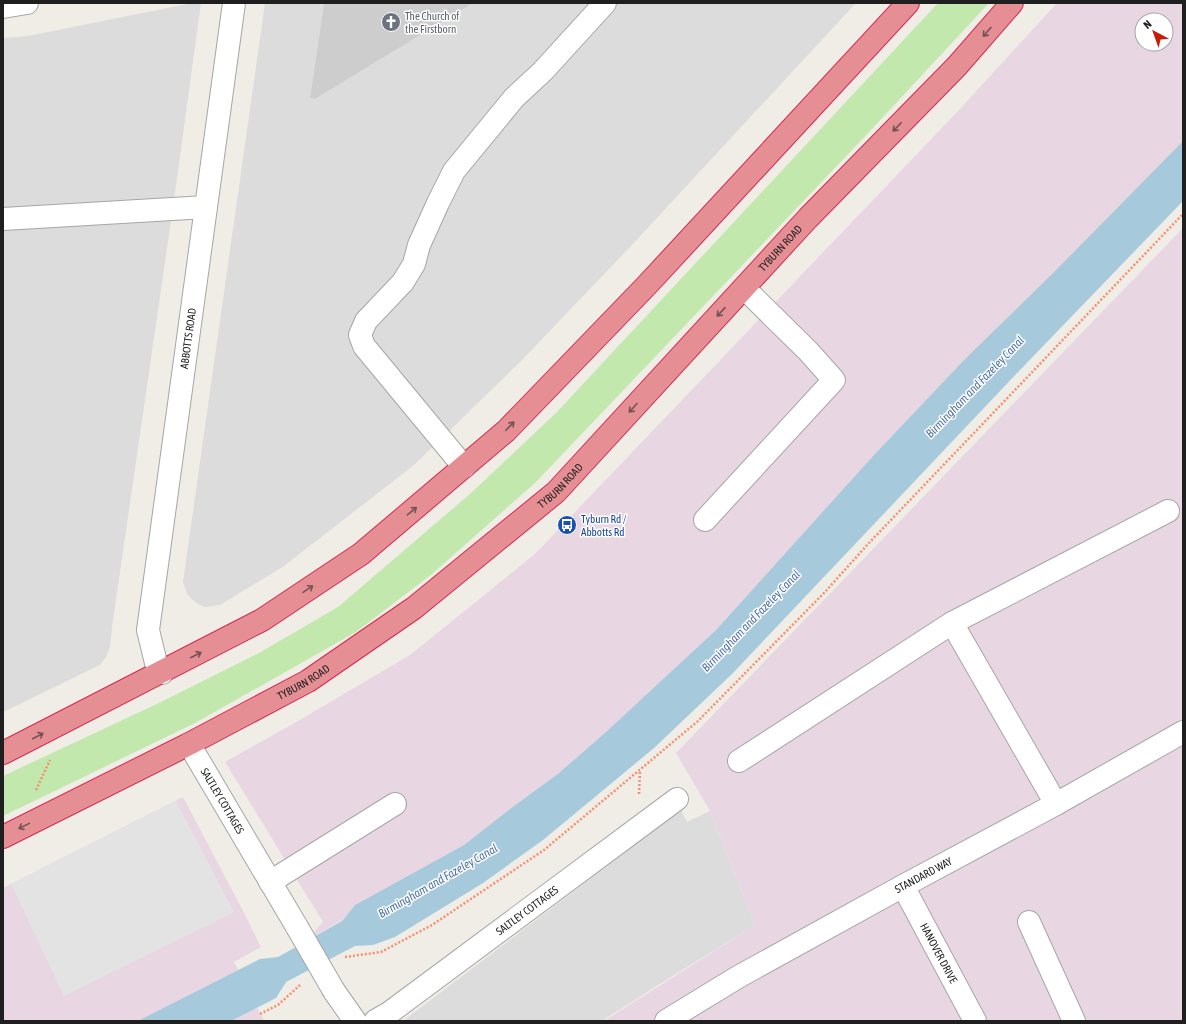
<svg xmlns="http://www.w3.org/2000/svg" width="1186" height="1024" font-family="'Asap Condensed',sans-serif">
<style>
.residential{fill:#dddcdc}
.industrial{fill:#e8d7e3;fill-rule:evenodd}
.religious{fill:#cdcdcd}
.grass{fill:#c3e8ad}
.parking{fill:#e3e3e3}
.water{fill:#a7c9dc}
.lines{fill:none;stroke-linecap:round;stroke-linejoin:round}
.minor-casing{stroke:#a6a6a6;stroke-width:24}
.highway-casing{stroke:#d62950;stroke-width:24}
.path{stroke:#f68e70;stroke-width:2.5;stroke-dasharray:2 2;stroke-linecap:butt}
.minor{stroke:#fff;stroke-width:22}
.highway{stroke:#e58f95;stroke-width:22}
.minor-bridge-casing{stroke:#a6a6a6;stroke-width:24;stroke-linecap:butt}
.minor-bridge{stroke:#fff;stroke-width:22}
.oneway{stroke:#785154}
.labels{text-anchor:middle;stroke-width:3;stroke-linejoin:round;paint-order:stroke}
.worship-label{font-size:11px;fill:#5b616d;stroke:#fff;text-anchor:start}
.street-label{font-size:11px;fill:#1f1f1f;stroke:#fff}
.transit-label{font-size:11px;fill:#164399;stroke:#fff;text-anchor:start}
.water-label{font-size:12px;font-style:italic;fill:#4d71ac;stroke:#fff}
</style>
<rect width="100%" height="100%" fill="#efede5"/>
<!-- residential -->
<g class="residential">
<path d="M192 3H201L174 200 112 627 110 647 106 657 100 665 3 712V38L28 36Z"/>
<path d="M265 3H324L310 98 315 99 473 3H856L631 246 520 362 414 465 284 566 220 605 205 607 196 603 187 594 183 582Z"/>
<path d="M681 810 687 822 710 811 755 925 663 982 602 1021H403Z"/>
</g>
<!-- industrial -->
<g class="industrial">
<path d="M1057 3H1183V141L1056 270 964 360 873 456 716 630 607 731 559 773 506 812 464 845 355 905 342 920 305 942 323 922 225 762 298 721 410 655 535 554 959 110ZM1142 20H1166V44H1142Z"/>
<path d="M1183 228V1021H604L755 925 710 811 676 753Z"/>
<path d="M183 797 242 909 261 947 234 962 264 1021H3V888Z"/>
</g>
<!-- religious -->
<path class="religious" d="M324 3H473L315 99 310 98Z"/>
<!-- grass -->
<path class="grass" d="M938 3H989L871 130 536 482 432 574 356 632 195 723 3 816V776L159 703 259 653 338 607 471 493 556 413Z"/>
<!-- parking -->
<path class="parking" d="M176 801 234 912 64 996 11 884Z"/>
<!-- water -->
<path class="water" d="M1183 141V201L1020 370 732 674 654 748 543 840 483 883 395 937 373 945 355 946 286 982 276 998 231 1021H138L260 959 278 957 305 942 342 921 355 905 464 845 506 812 559 773 607 731 716 630 873 456 964 360 1056 270Z"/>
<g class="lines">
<defs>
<g id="minor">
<path d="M3 7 27 3"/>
<path d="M3 219 206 207"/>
<path d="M464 467 364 346 360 335 366 321 403 282 414 264 419 245 438 203 454 171 514 98 543 71 605 3"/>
<path d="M705 520 834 380 808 351 744 288"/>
<path d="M952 623 1056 804"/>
<path id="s1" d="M162 673 156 663 148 630 234 3"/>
<path id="s2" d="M189 744 297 927"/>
<path d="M739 761 952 623 1168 511"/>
<path d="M270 882 395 804"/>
<path id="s3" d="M903 886 975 1021"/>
<path d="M1029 922 1074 1021"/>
<path d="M334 991 355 1021"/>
<path id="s4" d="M375 1021 389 1013 677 799"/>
<path id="s5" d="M666 1021 738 977 903 886 1056 804 1183 732"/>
</g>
<g id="highway">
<path d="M3 753 262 620 361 554 506 431 647 285 908 3"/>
<path id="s6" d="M3 837 189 744 308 681 414 608 556 492 808 218 957 66 1012 3"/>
</g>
</defs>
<!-- minor casing -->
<use href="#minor" class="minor-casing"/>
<!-- highway casing -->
<use href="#highway" class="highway-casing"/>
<!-- path -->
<g class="path">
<path d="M36 790 50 760"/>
<path d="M639 794 640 771"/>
<path d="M345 957 381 952 432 925 544 850 698 721 824 593 869 543 1183 214"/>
<path d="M260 1014 278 1005 300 985"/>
</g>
<!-- minor -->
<use href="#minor" class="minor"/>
<!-- highway -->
<use href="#highway" class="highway"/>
<defs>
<path id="minor-bridge" d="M297 927 334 991"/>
</defs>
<!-- minor-bridge casing -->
<use href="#minor-bridge" class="minor-bridge-casing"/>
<!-- minor-bridge -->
<use href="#minor-bridge" class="minor-bridge"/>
</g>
<!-- one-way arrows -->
<defs><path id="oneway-shaft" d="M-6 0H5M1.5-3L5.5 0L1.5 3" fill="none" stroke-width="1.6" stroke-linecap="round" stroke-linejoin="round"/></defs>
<g class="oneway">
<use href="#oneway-shaft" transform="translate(987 32) rotate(131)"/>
<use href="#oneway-shaft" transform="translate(897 127) rotate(134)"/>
<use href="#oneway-shaft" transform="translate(721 312) rotate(133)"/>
<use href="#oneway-shaft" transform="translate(633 408) rotate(132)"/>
<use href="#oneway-shaft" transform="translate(510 426) rotate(-46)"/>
<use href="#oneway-shaft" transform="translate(412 511) rotate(-40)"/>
<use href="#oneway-shaft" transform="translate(308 589) rotate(-34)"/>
<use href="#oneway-shaft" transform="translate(196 655) rotate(-27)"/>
<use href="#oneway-shaft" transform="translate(38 736) rotate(-27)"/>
<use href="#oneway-shaft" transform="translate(24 826) rotate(154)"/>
</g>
<!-- icons -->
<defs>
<symbol id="church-disc" viewBox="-11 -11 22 22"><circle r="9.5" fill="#6b7280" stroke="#fff"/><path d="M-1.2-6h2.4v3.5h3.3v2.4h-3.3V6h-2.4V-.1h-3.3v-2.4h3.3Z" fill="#fff"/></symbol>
<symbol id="bus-disc" viewBox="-11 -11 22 22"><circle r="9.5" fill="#1a4fb4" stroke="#fff"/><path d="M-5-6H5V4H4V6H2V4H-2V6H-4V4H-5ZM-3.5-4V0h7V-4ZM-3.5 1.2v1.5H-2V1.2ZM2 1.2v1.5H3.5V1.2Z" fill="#fff"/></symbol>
</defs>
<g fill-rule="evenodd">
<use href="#church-disc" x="380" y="11" width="22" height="22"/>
<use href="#bus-disc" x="556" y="514" width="22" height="22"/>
</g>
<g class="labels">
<!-- worship labels -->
<g class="worship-label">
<text x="405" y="20">The Church of<tspan x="405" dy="13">the Firstborn</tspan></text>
</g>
<!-- street labels -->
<g class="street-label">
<text dy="4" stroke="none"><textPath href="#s6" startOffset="986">TYBURN ROAD</textPath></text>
<text dy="4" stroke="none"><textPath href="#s1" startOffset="340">ABBOTTS ROAD</textPath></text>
<text dy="4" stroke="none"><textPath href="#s6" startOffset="662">TYBURN ROAD</textPath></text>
<text dy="4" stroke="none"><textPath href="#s6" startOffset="338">TYBURN ROAD</textPath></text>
<text dy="4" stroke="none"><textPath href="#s2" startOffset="66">SALTLEY COTTAGES</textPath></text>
<text dy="4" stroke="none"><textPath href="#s5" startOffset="296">STANDARD WAY</textPath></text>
<text dy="4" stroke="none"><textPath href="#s4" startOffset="188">SALTLEY COTTAGES</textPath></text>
<text dy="4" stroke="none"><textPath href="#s3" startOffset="76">HANOVER DRIVE</textPath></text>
</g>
<!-- transit labels -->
<g class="transit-label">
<text x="581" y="523">Tyburn Rd /<tspan x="581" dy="13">Abbotts Rd</tspan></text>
</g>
<!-- water labels -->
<g class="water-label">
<text transform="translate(975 387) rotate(-46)" y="4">Birmingham and Fazeley Canal</text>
<text transform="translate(751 621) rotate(-46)" y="4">Birmingham and Fazeley Canal</text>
<text transform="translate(438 881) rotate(-30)" y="4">Birmingham and Fazeley Canal</text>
</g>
</g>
<!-- border -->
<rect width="1186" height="1024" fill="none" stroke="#1f1f1f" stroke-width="8"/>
<!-- north arrow -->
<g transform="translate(1154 32) rotate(319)"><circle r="19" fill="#ffffff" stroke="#a5a5a5"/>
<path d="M0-3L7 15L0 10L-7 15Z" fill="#c81d05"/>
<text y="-6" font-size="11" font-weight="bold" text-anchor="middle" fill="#1f1f1f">N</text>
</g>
</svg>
